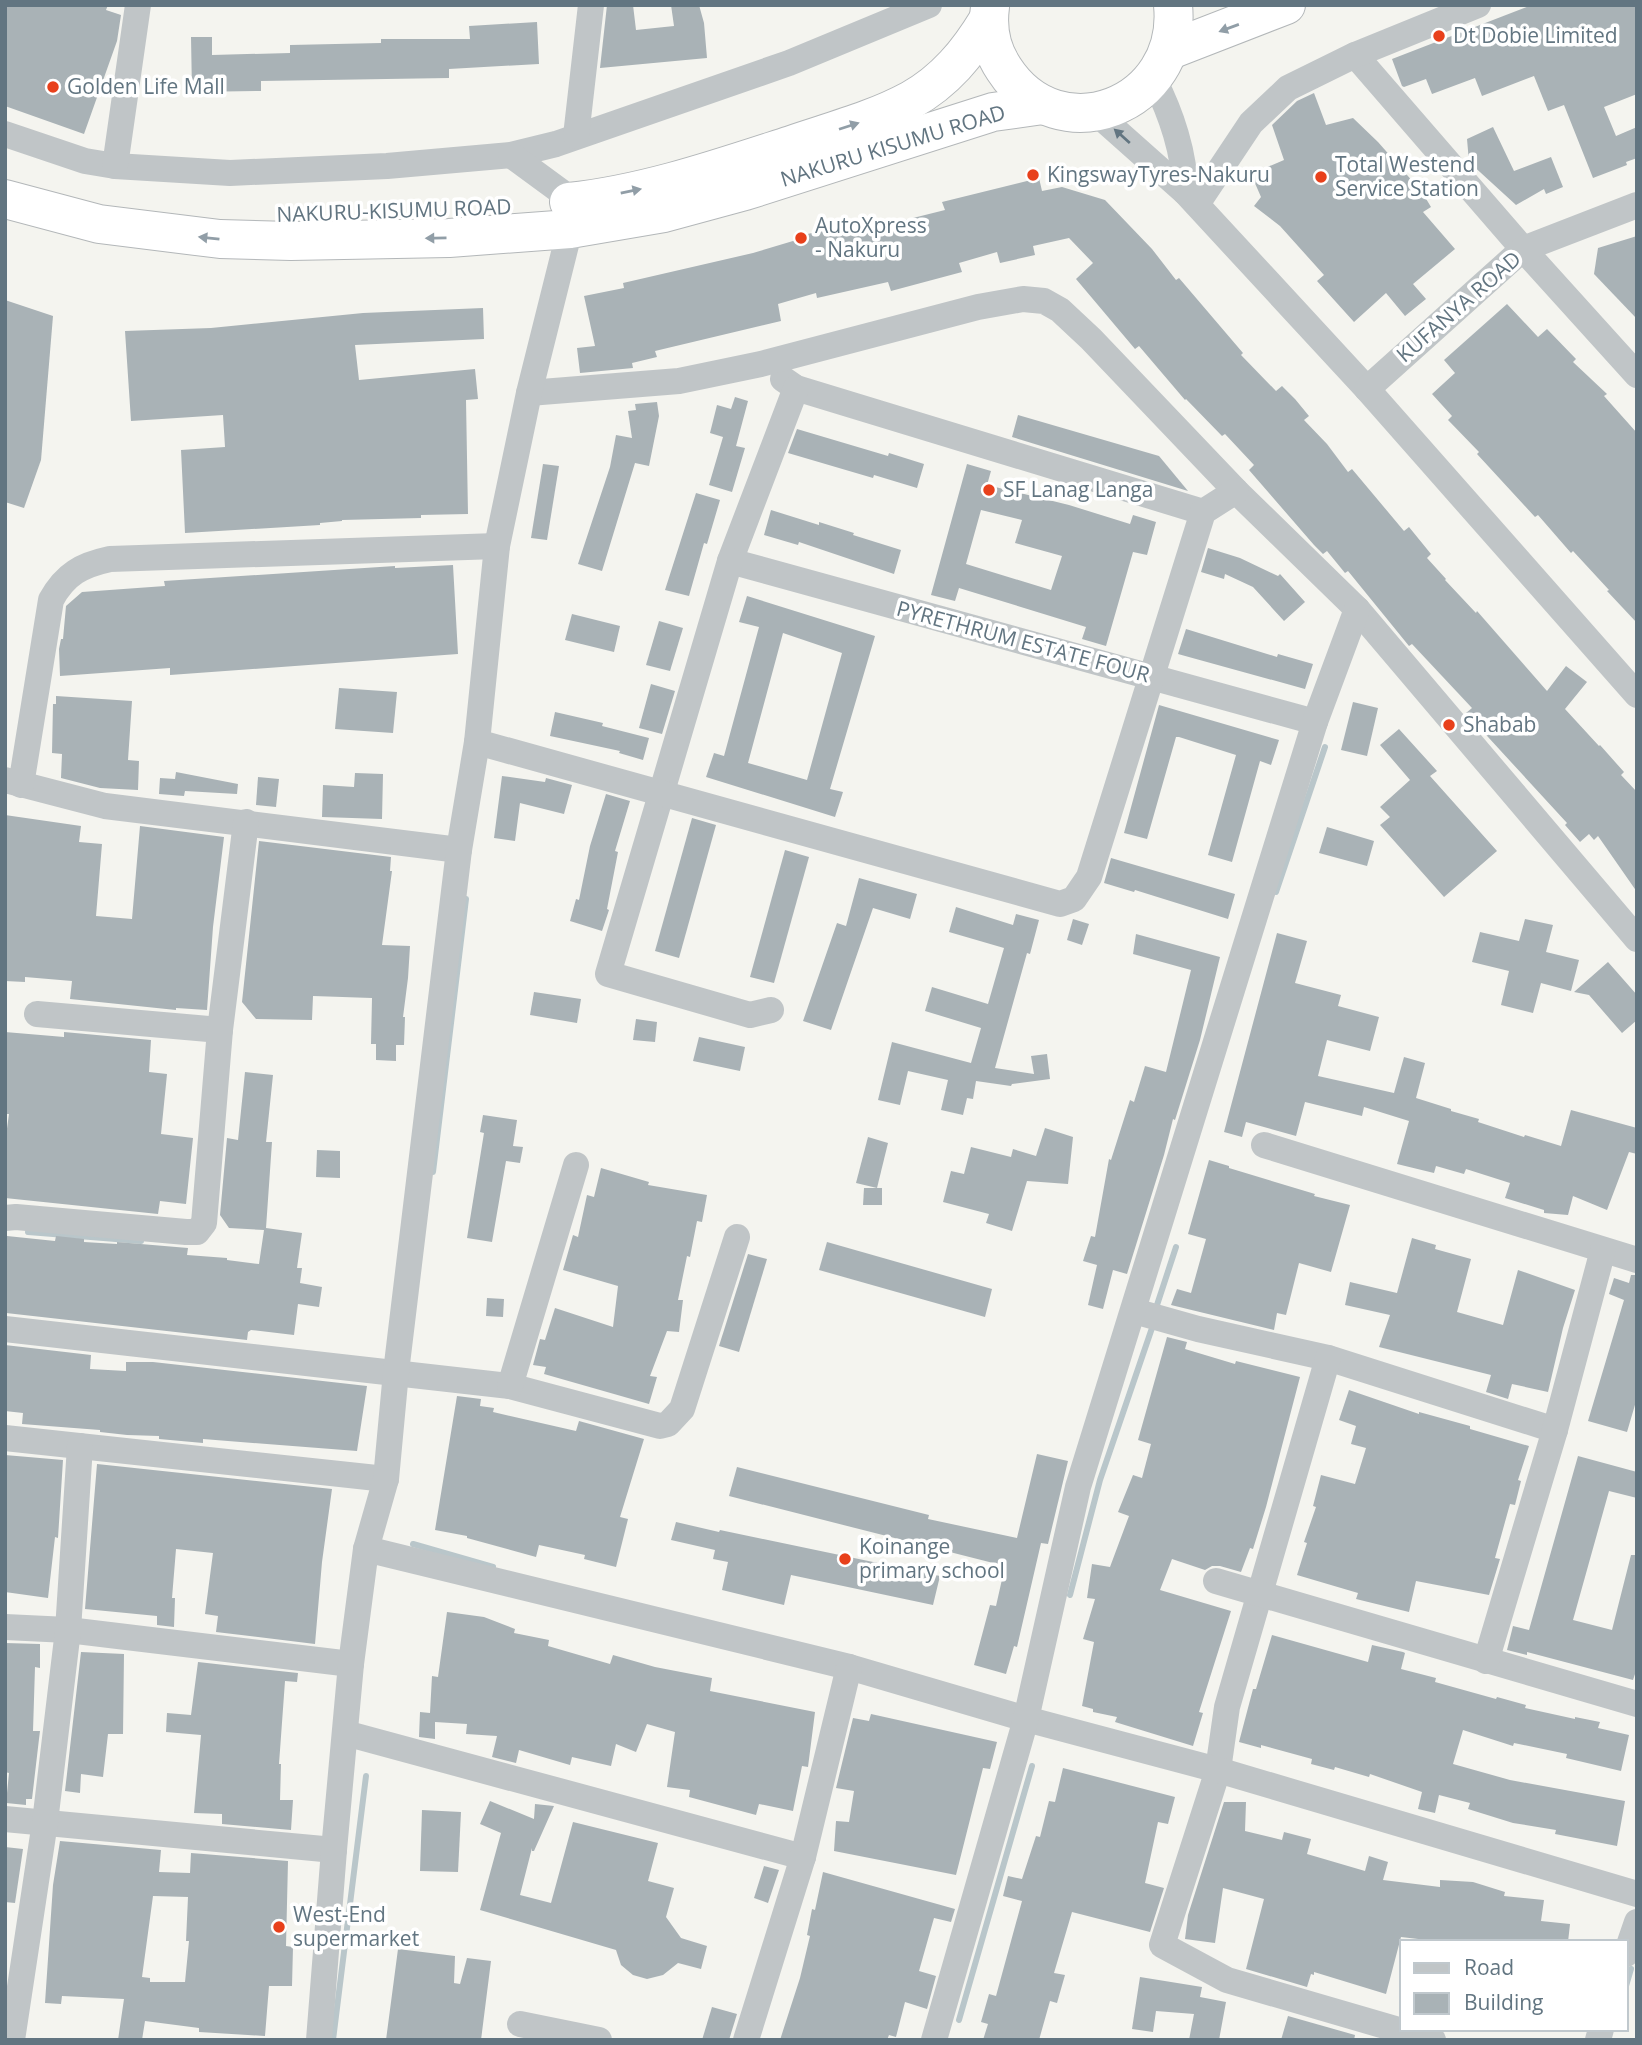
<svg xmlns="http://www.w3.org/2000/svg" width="1642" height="2045" font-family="'Open Sans',sans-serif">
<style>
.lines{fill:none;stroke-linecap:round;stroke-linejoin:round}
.stream{stroke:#b9c6ca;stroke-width:6}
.building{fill:#a9b2b6;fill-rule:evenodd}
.highway-casing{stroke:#b3b7b9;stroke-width:40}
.minor{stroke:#c0c5c7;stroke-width:26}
.highway{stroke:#fff;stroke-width:38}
.oneway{fill:#919ea7}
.oneway2{fill:#627581}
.poi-dot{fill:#e8401b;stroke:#fff;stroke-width:2.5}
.labels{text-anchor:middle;stroke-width:7;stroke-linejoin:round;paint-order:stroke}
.poi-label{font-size:21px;fill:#627581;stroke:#fff;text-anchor:start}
.street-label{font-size:21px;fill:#627581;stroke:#fff}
</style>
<rect width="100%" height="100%" fill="#f4f4ef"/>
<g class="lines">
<!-- stream -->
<g class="stream">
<path d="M1276 892 1325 747"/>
<path d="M433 1172 466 899"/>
<path d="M28 1232 141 1241"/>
<path d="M1157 1305 1176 1247"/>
<path d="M413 1544 493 1567"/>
<path d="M1070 1595 1100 1480 1152 1328"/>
<path d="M1626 1986 1631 1969"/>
<path d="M959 2020 1032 1766"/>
<path d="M333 2040 366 1776"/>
</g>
</g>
<!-- building -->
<g class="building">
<path d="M5 5H108L106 10 121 15 117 41 84 134 5 106Z"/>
<path d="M607 5H633L636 30 674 26 671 5H699L704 23 707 58 600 68Z"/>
<path d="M1532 5H1637V94L1604 107 1616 136 1637 127V158L1626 162 1627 165 1593 178 1564 105 1548 111 1534 76 1482 96 1475 78 1432 94 1426 79 1404 87 1402 86 1392 59Z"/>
<path d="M537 22 539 64 449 69V78L261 81V91L192 92 191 37H212V55L290 53V45L381 43V39H470L469 26Z"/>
<path d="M1314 93 1326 125 1353 118 1378 142 1422 192 1431 207 1423 212 1455 249 1413 284 1426 299 1405 316 1386 293 1354 322 1317 281 1324 275 1280 226 1254 206 1261 197 1251 174 1284 160 1272 125 1297 101Z"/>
<path d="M1493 127 1514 171 1551 157 1563 187 1546 194 1544 189 1516 205 1469 162 1467 139Z"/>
<path d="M1039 178 1042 191 1062 187 1105 200 1152 249 1176 280 1179 278 1243 353 1241 355 1276 391 1282 386 1295 399 1309 416 1304 420 1327 444 1348 472 1352 469 1404 531 1409 527 1431 554 1427 558 1446 579 1445 580 1476 613 1477 611 1547 691 1566 666 1587 682 1565 709 1599 746 1600 745 1624 772 1621 775 1637 792V892L1598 836 1594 840 1589 834 1580 842 1565 825 1567 823 1466 713 1472 708 1412 644 1409 646 1348 571 1345 573 1327 551 1323 554 1314 545 1249 470 1254 465 1225 434 1222 436 1186 399 1185 400 1139 346 1135 349 1076 279 1093 263 1069 238 1033 246 1035 255 1000 263 997 252 959 263 962 272 891 291 888 282 817 298 816 293 778 304 781 321 655 351 657 357 632 363 633 368 580 373 577 348 595 346 584 296 624 288 623 283 753 253 803 238V235L871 220 873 228 945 210 942 202Z"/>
<path d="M1637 236V319L1594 274 1598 248Z"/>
<path d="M5 300 53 316 41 460 24 508 5 502Z"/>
<path d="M1507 304 1538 337 1547 329 1576 359 1573 362 1607 394 1604 396 1637 433V623L1607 591 1609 590 1573 551 1571 553 1538 515 1535 517 1477 454 1479 452 1448 420 1452 416 1432 394 1455 373 1444 360Z"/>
<path d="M483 308 484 339 355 345 359 380 475 369 478 399 466 400 468 514 421 515V518L342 520V521L320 523V525L185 533 181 450 225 447 223 415 131 421 125 331 211 328 363 313Z"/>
<path d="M735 397 748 401 736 446 745 448 732 492 709 485 723 437 710 433 717 405 731 409Z"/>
<path d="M657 402 659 416 649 466 635 463 602 571 578 564 610 467 616 435 632 438 628 411 636 410 635 404Z"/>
<path d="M1018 415 1159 456 1188 491 1012 437Z"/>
<path d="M797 429 888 456 889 453 924 464 917 488 874 475 873 478 788 453Z"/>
<path d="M543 464 559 466 547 540 531 538Z"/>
<path d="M967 464 991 471 987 485 1069 505 1130 524 1133 515 1156 522 1147 555 1133 552 1106 646 1082 639 1086 627 959 588 955 601 931 595ZM981 510 1022 520 1015 543 1062 556 1051 590 966 564Z"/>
<path d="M696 493 720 500 707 544 704 543 689 596 665 590Z"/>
<path d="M771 510 819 525V522L854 533 853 535 901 550 894 574 799 542 798 545 764 535Z"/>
<path d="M1208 548 1240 558 1278 576 1280 574 1305 602 1284 621 1253 587 1225 574 1224 579 1201 572Z"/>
<path d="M453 565 458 654 170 675V668L60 676 59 649 61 639H63L66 606 82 592 165 586 164 581 395 566V568Z"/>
<path d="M747 596 875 636 830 789 843 792 835 817 706 777 714 753 724 756 759 627 739 622ZM783 633 842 653 807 780 748 763Z"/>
<path d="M572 614 620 626 614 652 565 640Z"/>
<path d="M659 621 683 628 670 671 646 665Z"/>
<path d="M1186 629 1277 657 1278 654 1313 664 1305 689 1178 654Z"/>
<path d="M651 684 675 691 662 734 639 728Z"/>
<path d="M339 688 397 692 393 733 335 729Z"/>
<path d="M56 696 132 701 128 760 139 761 138 790 100 788 61 778 62 754 52 753 53 704H56Z"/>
<path d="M1353 702 1378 708 1367 756 1341 750Z"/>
<path d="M1159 705 1279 740 1271 765 1260 761 1232 862 1208 855 1236 755 1179 737H1176L1147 839 1124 833Z"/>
<path d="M555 712 603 723 602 726 649 738 643 760 619 753 620 751 550 736Z"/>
<path d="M1399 729 1437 771 1430 776 1497 851 1444 897 1380 825 1390 817 1380 807 1410 780 1380 745Z"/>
<path d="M176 772 238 784 237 794 185 791 184 796 159 794 160 778 175 779Z"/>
<path d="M355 773 383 774 382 819 322 817 323 785 354 787Z"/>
<path d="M502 776 545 782 546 778 572 785 564 814 520 803 515 841 494 838Z"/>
<path d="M258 777 279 779 276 807 256 805Z"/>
<path d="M606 794 630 801 615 851 618 852 607 909 609 910 602 931 570 921 576 899 579 900 590 846Z"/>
<path d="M5 815 81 826 79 842 102 844 96 916 132 919 140 826 224 837 213 927 207 1010 176 1008V1010L70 999 72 981 25 977V982L5 981Z"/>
<path d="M692 818 716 825 679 958 655 951Z"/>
<path d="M1327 827 1374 841 1367 866 1319 853Z"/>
<path d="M259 841 391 857 390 871H392L382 945 410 946 408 978 403 1017H405L404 1045H396V1061L376 1060V1044H371L372 998 313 996 312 1020 256 1019 242 1002Z"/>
<path d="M785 850 809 857 774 983 750 977Z"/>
<path d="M1111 858 1235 894 1228 919 1135 890 1134 892 1104 883Z"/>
<path d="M859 878 917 894 910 919 873 908 831 1030 803 1021 837 923 846 926Z"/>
<path d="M956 907 1013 925 1016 914 1039 920 1030 954 1027 953 995 1068 1034 1074 1031 1056 1047 1054 1050 1079 1012 1084 1011 1086 976 1081 973 1099 967 1098 963 1115 941 1110 948 1080 908 1071 900 1105 878 1100 892 1042 971 1063 981 1028 925 1011 932 987 988 1004 1004 948 949 932Z"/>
<path d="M1073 919 1089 924 1082 945 1067 940Z"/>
<path d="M1525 919 1553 925 1546 952 1579 960 1571 991 1541 983 1533 1013 1501 1005 1509 971 1472 962 1480 932 1519 941Z"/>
<path d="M1277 933 1307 941 1295 983 1341 995 1338 1006 1379 1017 1370 1051 1327 1040 1318 1076 1394 1093 1404 1057 1425 1063 1416 1098 1451 1109V1111L1479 1119 1478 1122 1524 1137 1525 1135 1561 1146 1571 1110 1637 1128V1154L1629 1152 1607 1210 1573 1196 1568 1215 1544 1213V1210L1505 1198 1510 1183 1466 1169 1464 1174 1436 1166 1434 1173 1397 1164 1409 1121 1364 1107 1362 1116 1305 1102 1296 1136 1246 1122 1242 1137 1224 1132Z"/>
<path d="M1136 934 1220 957 1200 1040 1175 1120 1173 1119 1164 1155 1127 1274 1113 1270 1103 1309 1088 1305 1097 1265 1083 1261 1091 1236 1095 1237 1109 1159 1111 1160 1130 1100 1134 1102 1145 1066 1166 1072 1191 970 1133 954Z"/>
<path d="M1608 962 1637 995V1020L1622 1033 1589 995 1574 992Z"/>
<path d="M534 992 581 999 577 1023 530 1015Z"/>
<path d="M636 1019 657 1022 655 1042 633 1040Z"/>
<path d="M5 1032 64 1037V1032L151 1040 149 1072 167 1074 161 1134 193 1138 186 1204 160 1201 158 1214 5 1198V1143L9 1114H5Z"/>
<path d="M699 1037 745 1047 740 1071 693 1061Z"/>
<path d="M245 1072 273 1075 266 1142H272L266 1228 302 1233 297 1268H302L300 1283 322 1287 319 1307 298 1304 294 1335 251 1330 248 1332 247 1340 6 1313 7 1236 55 1241 56 1236 84 1239V1242L117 1244V1242L188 1248 187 1255 227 1258V1260L259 1264 264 1230 229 1228 220 1215 227 1138 238 1140Z"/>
<path d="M483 1115 517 1120 513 1146 523 1147 520 1163 506 1161 492 1242 467 1238 484 1133 480 1132Z"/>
<path d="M1045 1128 1073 1137 1068 1184 1027 1181 1012 1231 986 1223 989 1214 943 1202 951 1171 964 1174 971 1147 1011 1157 1013 1149 1036 1156Z"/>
<path d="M868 1137 888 1143 877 1188 856 1183Z"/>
<path d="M317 1150 340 1151V1178L316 1177Z"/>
<path d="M1209 1160 1229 1166V1168L1315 1194 1314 1196 1350 1205 1331 1272 1299 1263 1286 1315 1277 1313 1274 1330 1171 1305 1177 1289 1191 1293 1206 1239 1188 1234Z"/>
<path d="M601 1168 649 1182 648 1185 707 1195 702 1222 697 1221 690 1257 687 1256 678 1300H683L679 1332 667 1331 650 1376 657 1377 649 1404 544 1374 546 1367 533 1365 540 1339 545 1340 555 1308 613 1327 618 1286 563 1270 573 1235 578 1237 587 1195 594 1197Z"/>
<path d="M864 1188H882V1205H863Z"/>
<path d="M1412 1238 1436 1245 1435 1249 1471 1259 1457 1312 1503 1325 1518 1270 1575 1290 1563 1328 1548 1392 1512 1384 1508 1399 1486 1392 1491 1375 1379 1347 1390 1315 1345 1305 1350 1282 1397 1293Z"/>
<path d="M827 1242 992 1289 985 1317 819 1270Z"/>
<path d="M748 1254 767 1259 739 1352 719 1346Z"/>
<path d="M1631 1275H1637V1398L1627 1432 1588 1421 1624 1300 1609 1294 1614 1278 1629 1283Z"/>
<path d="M487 1298 504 1299 503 1317 486 1316Z"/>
<path d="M1167 1337 1187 1342 1185 1349 1235 1364 1236 1361 1300 1377 1266 1507 1253 1549 1250 1548 1241 1572 1220 1566H1212L1205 1570 1172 1559 1160 1590 1231 1611 1199 1712 1203 1713 1193 1746 1115 1722 1117 1717 1093 1712V1709L1082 1706 1094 1642 1083 1639 1095 1599 1087 1598 1092 1564 1110 1567 1129 1516 1118 1512 1133 1475 1142 1478 1151 1444 1138 1440Z"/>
<path d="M5 1345 91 1355 90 1369 126 1371V1362H153L367 1386 357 1451 203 1439V1443L159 1439V1436L127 1435 100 1432V1430L22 1424 23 1413 5 1411Z"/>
<path d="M1349 1390 1419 1414V1412L1470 1426V1429L1529 1446 1518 1480 1521 1481 1515 1505 1510 1504 1495 1558 1500 1559 1489 1595 1416 1581 1409 1612 1356 1599 1358 1593 1297 1575 1307 1543 1304 1542 1316 1507 1313 1506 1321 1475 1355 1484 1366 1448 1351 1444 1356 1426 1339 1420Z"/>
<path d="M457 1396 481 1399 480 1406 494 1408 493 1412 576 1431 579 1421 644 1439 620 1517 628 1519 616 1567 584 1559 585 1555 539 1545 536 1557 467 1538V1536L435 1530Z"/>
<path d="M1037 1454 1068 1461 1048 1544 1041 1543 1017 1647 1014 1646 1006 1674 974 1665 990 1605 996 1606 1005 1566 729 1496 737 1467 929 1515 928 1519 1017 1538Z"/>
<path d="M5 1455 63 1460 58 1538 55 1537 48 1598 5 1592Z"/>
<path d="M1578 1456 1637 1472V1498L1609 1491 1573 1620 1612 1630 1631 1555H1637V1668L1633 1680 1527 1652V1655L1507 1650 1513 1626 1529 1630Z"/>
<path d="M97 1464 332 1489 322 1562 315 1644 216 1632 218 1616 205 1614 213 1553 176 1549 172 1598H175L174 1627 157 1625V1616L85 1609Z"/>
<path d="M676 1522 719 1532 720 1530 940 1576 933 1605 791 1575 784 1605 722 1590 728 1562 713 1559 715 1550 671 1540Z"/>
<path d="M447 1612 484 1617 515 1629 514 1633 549 1640 548 1646 610 1664 613 1655 655 1667 712 1678 710 1691 815 1712 808 1767 802 1766 793 1811 759 1804 756 1815 689 1797 690 1790 667 1787 675 1732 647 1724 636 1752 616 1744 611 1766 572 1757 570 1765 519 1750 516 1763 492 1757 497 1736 466 1734 467 1724 435 1722V1739L419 1737 420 1712 430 1713 432 1676 438 1677Z"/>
<path d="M1272 1635 1368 1662 1372 1645 1403 1652 1405 1653 1401 1669 1436 1678 1435 1682 1496 1699 1497 1697 1526 1705 1525 1708 1575 1719V1717L1600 1722 1598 1728 1629 1735 1621 1771 1566 1758 1567 1754 1514 1743 1513 1746 1463 1730 1453 1764 1510 1780 1625 1801 1617 1846 1555 1834 1556 1830 1513 1823 1468 1809 1470 1803 1439 1795 1435 1813 1418 1809 1422 1792 1370 1774 1369 1777 1335 1767 1334 1770 1311 1764 1312 1759 1261 1745V1748L1239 1742 1253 1689H1256Z"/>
<path d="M5 1643 40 1644V1668L35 1667 33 1731H40L39 1739 32 1799H26V1805L6 1803 9 1773 5 1772Z"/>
<path d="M81 1652 124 1654 123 1734H108L103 1777 81 1774 80 1793 65 1791Z"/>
<path d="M198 1662 298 1673 297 1682 285 1681 279 1764H281L280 1800H293L291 1830 222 1824V1814L194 1813 201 1735 166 1732 167 1713 191 1715Z"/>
<path d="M871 1714 997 1742 990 1769 983 1768 956 1875 834 1851 836 1821 849 1822 854 1791 836 1788 853 1718 869 1721Z"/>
<path d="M1063 1768 1175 1797 1168 1824 1158 1822 1145 1883 1164 1888 1150 1932 1072 1912 1054 1973 1065 1975 1057 2003 1050 2001 1039 2040H983L988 2024 981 2022 989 1994 996 1996 1022 1901 1003 1896 1008 1876 1022 1879 1036 1836 1040 1837 1049 1801 1055 1802Z"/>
<path d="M490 1801 534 1819 535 1804 554 1806 534 1851H532V1848L520 1895 551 1903 573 1822 658 1843 648 1881 674 1888 666 1917 681 1938 707 1946 701 1969 678 1963 663 1975 647 1979 633 1975 621 1965 616 1950 480 1910 501 1833 480 1824Z"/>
<path d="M1224 1802H1246L1245 1831 1282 1840 1284 1832 1311 1839 1307 1854 1365 1871 1369 1856 1388 1862 1383 1880 1440 1887V1880L1473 1882 1505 1892 1504 1896 1544 1900 1541 1921 1570 1924 1568 1942H1444L1401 1937 1386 1994 1314 1972V1975L1311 1974 1307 1987 1246 1969 1264 1899 1223 1888 1215 1943 1185 1939 1188 1915Z"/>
<path d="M422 1810 461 1812 458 1872 420 1871Z"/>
<path d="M60 1841 161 1850 159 1872 190 1873 191 1853 288 1861 286 1946 293 1947 292 1986H269L265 2036 199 2032V2028L145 2021 142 2040H118L124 1999 62 1996 61 2004 45 2003 53 1885ZM153 1896 188 1897 186 1941H189L185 1982H150V1978L142 1977Z"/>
<path d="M5 1847 23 1849 15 1903 5 1902Z"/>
<path d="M764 1866 779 1870 768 1903 754 1898Z"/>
<path d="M823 1872 955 1909 951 1922 934 1918 919 1971 936 1976 927 2009 905 2002 896 2037 889 2035 887 2040H780L800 1978 810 1936 807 1935 812 1909 815 1910Z"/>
<path d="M398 1949 455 1956 454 1983 460 1984 467 1958 491 1961 481 2040H386Z"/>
<path d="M1140 1977 1202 1987 1200 1997 1226 2002 1219 2040H1189L1194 2014 1156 2011 1153 2032 1132 2029Z"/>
<path d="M712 2007 737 2014 729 2040H702Z"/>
<path d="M1288 2016 1355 2035 1354 2040H1281Z"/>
</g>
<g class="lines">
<defs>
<g id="highway">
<path d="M990 7C987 29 992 51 1004 69 1059 154 1183 106 1173 5"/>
<path d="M1170 50 1286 5"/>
<path d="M5 199 99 224 220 239 291 241 449 238 570 229 664 213 745 191 993 112 1043 105"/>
<path d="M569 202C645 194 720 168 791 145 832 131 874 120 911 100 945 81 968 53 988 20"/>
</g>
</defs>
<!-- highway casing -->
<use href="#highway" class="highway-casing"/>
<!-- minor -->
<g class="minor">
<path d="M1355 55 1523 249 1637 375"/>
<path d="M1154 80C1171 113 1185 154 1185 192"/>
<path d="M1095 112 1185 192 1367 389 1637 695"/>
<path d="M5 134 85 161 115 166 230 173 387 166 511 155 556 144 789 63 929 5"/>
<path d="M576 136 591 5"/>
<path d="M511 155 575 202"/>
<path d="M115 166 138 5"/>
<path d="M1197 204 1251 123 1288 88 1355 55 1478 5"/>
<path d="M783 379 796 388 1203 512"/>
<path d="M796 388 730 561 1315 722"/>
<path d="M1367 389 1523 249 1637 205"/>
<path d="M529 393 679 381 761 364 978 307 1023 299 1044 301 1060 310 1091 339 1236 491 1357 609 1637 939"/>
<path d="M730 561 608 974 750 1015 771 1010"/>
<path d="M477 742 1060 904 1074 899 1089 877 1203 512 1236 491"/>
<path d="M5 780 105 806 459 850"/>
<path d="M21 785 51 600C65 574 82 565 110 559L497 546"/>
<path d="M37 1014 220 1030"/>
<path d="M1264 1145 1637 1260"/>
<path d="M5 1218 16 1217 186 1232H197L204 1223 220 1030 246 822"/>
<path d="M1134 1311 1198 1329 1328 1358 1555 1430"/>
<path d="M5 1329 510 1386 660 1426 668 1424 682 1409 737 1237"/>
<path d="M1328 1358 1227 1707 1218 1770 1162 1945 1227 1980 1433 2040"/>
<path d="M510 1386 576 1165"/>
<path d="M5 1438 386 1479"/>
<path d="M366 1549 849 1667 1026 1719 1218 1770 1637 1894"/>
<path d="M1216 1581 1637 1704"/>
<path d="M5 1627 68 1630 351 1664"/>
<path d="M1486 1661 1555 1430 1603 1250"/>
<path d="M345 1733 803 1857"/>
<path d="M5 1819 334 1850"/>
<path d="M1626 1954 1637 1922"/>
<path d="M520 2024 599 2040"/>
<path d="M12 2040 45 1822 68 1630 80 1446"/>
<path d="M319 2040 334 1850 351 1664 366 1549 386 1479 396 1372 459 850 477 742 497 546 529 393 570 229"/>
<path d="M746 2040 803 1857 849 1667"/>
<path d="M934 2040 1026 1719 1078 1487 1315 722 1357 609"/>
<path d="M1598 2040 1601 2029"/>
</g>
<!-- highway -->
<use href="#highway" class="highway"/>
</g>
<!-- one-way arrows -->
<defs><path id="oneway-solid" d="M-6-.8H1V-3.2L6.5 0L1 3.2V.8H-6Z" transform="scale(1.75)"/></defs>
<g class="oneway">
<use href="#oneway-solid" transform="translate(1229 28) rotate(160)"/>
<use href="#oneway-solid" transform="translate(849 126) rotate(-18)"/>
<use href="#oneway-solid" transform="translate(631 191) rotate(-12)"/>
<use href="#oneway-solid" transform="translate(209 238) rotate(-174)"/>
<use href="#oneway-solid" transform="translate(436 238) rotate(179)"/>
</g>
<use class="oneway2" href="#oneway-solid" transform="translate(1122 136) rotate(-138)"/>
<!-- markers -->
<g class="poi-dot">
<circle cx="1439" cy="36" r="7"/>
<circle cx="53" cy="87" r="7"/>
<circle cx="1033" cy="175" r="7"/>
<circle cx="1321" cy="177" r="7"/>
<circle cx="801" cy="238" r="7"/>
<circle cx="989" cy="490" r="7"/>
<circle cx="1449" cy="725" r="7"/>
<circle cx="845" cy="1559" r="7"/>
<circle cx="279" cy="1927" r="7"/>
</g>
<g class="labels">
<!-- poi labels -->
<g class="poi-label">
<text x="1453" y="43">Dt Dobie Limited</text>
<text x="67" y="94">Golden Life Mall</text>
<text x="1335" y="172">Total Westend<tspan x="1335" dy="24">Service Station</tspan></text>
<text x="1047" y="182">KingswayTyres-Nakuru</text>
<text x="815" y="233">AutoXpress<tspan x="815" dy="24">- Nakuru</tspan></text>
<text x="1003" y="497">SF Lanag Langa</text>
<text x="1463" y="732">Shabab</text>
<text x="859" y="1554">Koinange<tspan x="859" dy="24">primary school</tspan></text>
<text x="293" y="1922">West-End<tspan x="293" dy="24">supermarket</tspan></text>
</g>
<!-- street labels -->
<g class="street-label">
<text transform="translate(893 146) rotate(-17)" y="7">NAKURU KISUMU ROAD</text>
<text transform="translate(394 211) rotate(-2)" y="7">NAKURU-KISUMU ROAD</text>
<text transform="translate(1459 307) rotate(-41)" y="7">KUFANYA ROAD</text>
<text transform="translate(1023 642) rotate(15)" y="7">PYRETHRUM ESTATE FOUR</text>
</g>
</g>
<!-- border -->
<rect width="1642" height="2045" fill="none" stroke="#627581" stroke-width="14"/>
<!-- legend -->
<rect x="1400" y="1940" width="228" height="91" fill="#ffffff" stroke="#c0c8cd" stroke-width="2"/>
<rect x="1414" y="1963" width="35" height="10" fill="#c0c5c7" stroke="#c0c8cd" stroke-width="2"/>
<text x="1464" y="1975" font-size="21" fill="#627581">Road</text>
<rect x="1414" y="1993" width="35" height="21" fill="#a9b2b6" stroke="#c0c8cd" stroke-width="2"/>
<text x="1464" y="2010" font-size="21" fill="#627581">Building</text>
</svg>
